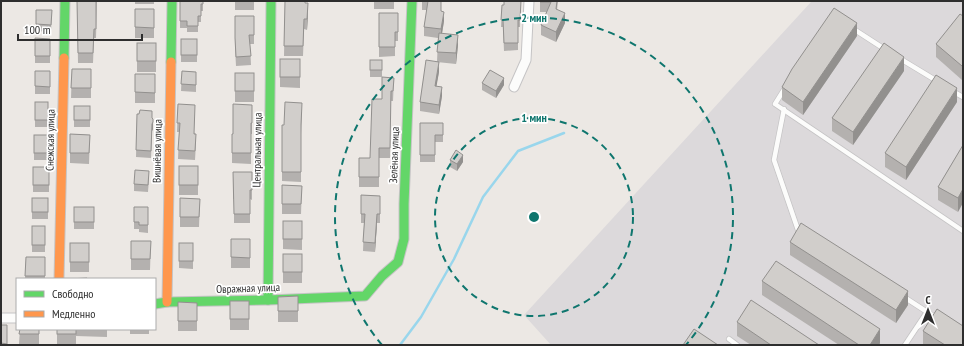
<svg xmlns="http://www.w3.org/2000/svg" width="964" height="346" font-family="'PT Sans Narrow',sans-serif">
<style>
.industrial{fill:#dcd9db}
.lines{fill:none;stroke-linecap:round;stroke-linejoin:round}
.stream{stroke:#99d6ec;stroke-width:2.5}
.lane-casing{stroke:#c5c4c5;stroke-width:6}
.street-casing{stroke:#c5c4c5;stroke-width:11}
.fast-casing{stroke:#c5c4c5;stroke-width:11}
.slow-casing{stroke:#c5c4c5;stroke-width:11}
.lane{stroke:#fcfcfb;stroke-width:4.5}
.street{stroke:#fcfcfb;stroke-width:9}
.fast{stroke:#63d668;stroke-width:9}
.slow{stroke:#ff974d;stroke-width:9}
.wall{fill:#b4b1af}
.shaded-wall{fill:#92908e}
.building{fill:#d1cecb;stroke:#92908e}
.ring{fill:none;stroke:#0f766e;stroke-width:2;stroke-dasharray:7 5}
.labels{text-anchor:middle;stroke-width:3.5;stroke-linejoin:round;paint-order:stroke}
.street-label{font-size:11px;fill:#2e2e2e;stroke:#fff}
.centre{fill:#0f766e;stroke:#fff;stroke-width:2}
.ring-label{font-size:12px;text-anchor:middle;font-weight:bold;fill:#0f766e;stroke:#fff;stroke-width:3.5;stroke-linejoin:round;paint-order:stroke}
</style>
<rect width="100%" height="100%" fill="#ece8e4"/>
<!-- industrial -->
<path class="industrial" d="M824 1H963V345H551L524 315 811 2Z"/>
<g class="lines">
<!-- stream -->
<path class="stream" d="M400 345 421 317 454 259 483 197 518 151 564 133"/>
<defs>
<g id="lane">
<path d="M852 28 886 50"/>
<path d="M899 58 937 81"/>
<path d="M785 88 775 104 963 231"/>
<path d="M952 91 963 97"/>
<path d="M784 109 774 160 798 230 801 232"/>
<path d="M904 297 938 319"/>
<path d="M729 339 737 345"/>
<path d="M905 345 927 312"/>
</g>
<g id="street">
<path d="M514 87 526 60 529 1"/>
<path d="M1 318H17"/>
</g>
<g id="fast">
<path d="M64 58 65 1"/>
<path d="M171 62 172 1"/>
<path d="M268 300 271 1"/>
<path d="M155 304 167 302 268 300 365 296 382 276 398 262 404 239V204L412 1"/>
</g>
<g id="slow">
<path d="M59 279 64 58"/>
<path d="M167 302 171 62"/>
</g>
</defs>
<!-- lane casing -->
<use href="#lane" class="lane-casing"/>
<!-- street casing -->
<use href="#street" class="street-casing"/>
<!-- fast casing -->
<use href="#fast" class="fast-casing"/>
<!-- slow casing -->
<use href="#slow" class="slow-casing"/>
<!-- lane -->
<use href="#lane" class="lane"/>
<!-- street -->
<use href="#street" class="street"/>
<!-- fast -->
<use href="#fast" class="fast"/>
<!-- slow -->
<use href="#slow" class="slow"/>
</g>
<!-- wall -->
<g class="wall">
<path d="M77 1H97L96 38H94L93 63H78Z"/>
<rect x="135" y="1" width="19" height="3"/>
<path d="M180 1H213V2H203V11H201V22H198V32H187V28H180Z"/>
<rect x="235" y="1" width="19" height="9"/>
<path d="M285 1 305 3 308 14 307 30 304 29 303 56H284Z"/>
<rect x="374" y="1" width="20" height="8"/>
<path d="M422 1H441V11L444 21 442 34 458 45 456 64 437 62 438 38 424 36V27L427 10H422Z"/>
<path d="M521 1 520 27H518V50L504 51 503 27H501L502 5H504Z"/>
<path d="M540 1H558L557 10 565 23 556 42 541 35V25L547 12H540Z"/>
<rect x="135" y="9" width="19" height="29"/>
<path d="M36 10H52L51 32 36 31Z"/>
<path d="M379 13H398V41H395V56L379 57Z"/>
<path d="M235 16H254V44H250L251 65 236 66 235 47Z"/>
<path d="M963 16V79L962 80 936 57V44Z"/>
<path d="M857 36 803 115 782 100V87Z"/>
<path d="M35 38 50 39V63H35Z"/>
<rect x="181" y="39" width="16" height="23"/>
<rect x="137" y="43" width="19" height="29"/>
<path d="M280 59H300V88L280 87Z"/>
<rect x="370" y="60" width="12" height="17"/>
<path d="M72 69H91V98H71Z"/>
<rect x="35" y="71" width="15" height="23"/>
<path d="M182 71 196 72V92L181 91Z"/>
<path d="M904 71 853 145 832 131V118Z"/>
<path d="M439 72 436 86 442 96 439 114 420 111V102L423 83V77Z"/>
<rect x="235" y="73" width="19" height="29"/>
<rect x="135" y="74" width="20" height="29"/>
<path d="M394 78 393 101H391L390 158H379V187H359V158H370L382 99Z"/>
<path d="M482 83 504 85 496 98 482 90Z"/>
<rect x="35" y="102" width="13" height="25"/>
<path d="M957 102 906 180 885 167V153Z"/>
<path d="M178 104 195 134 196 143 195 160 178 159 179 132H177Z"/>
<path d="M252 105V134H251V164L232 163V134H233Z"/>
<rect x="74" y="106" width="16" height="21"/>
<path d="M302 112 301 134V182L282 181V125H284Z"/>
<path d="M137 114 152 118 153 126V129L152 131 151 158 136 157Z"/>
<path d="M420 123H443V142H435V162H420Z"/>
<path d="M70 134 90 135 89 164 70 163Z"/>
<rect x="34" y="135" width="16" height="25"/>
<path d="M963 145 958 212 938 200V187Z"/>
<path d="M450 160 463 162 457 171 450 167Z"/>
<rect x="179" y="166" width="19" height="29"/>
<rect x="33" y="167" width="16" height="25"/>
<path d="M233 172H252V200L250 199V223H234V199H233Z"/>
<path d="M149 178 148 192 134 191V184Z"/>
<path d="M282 185 302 186 301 214H282Z"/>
<path d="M361 195 380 196V223H377L375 252 363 251 364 223H361Z"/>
<rect x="32" y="198" width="16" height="21"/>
<path d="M180 198 200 199 199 227H180Z"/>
<rect x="74" y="207" width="20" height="22"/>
<path d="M134 207H148V233L139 232V229H134Z"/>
<path d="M283 221H302V250L283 249Z"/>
<rect x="32" y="226" width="13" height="26"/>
<rect x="231" y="239" width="19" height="29"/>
<path d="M131 241H151L150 270H131Z"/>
<path d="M790 242 908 305 896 323 790 255Z"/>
<rect x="70" y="243" width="19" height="29"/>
<path d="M179 243H193V269L179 268Z"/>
<rect x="283" y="254" width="19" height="29"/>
<path d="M26 257H45V279H25Z"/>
<path d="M762 281 880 343 879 345H839L762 295Z"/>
<path d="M298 296V322H278V297Z"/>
<rect x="230" y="301" width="19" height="29"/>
<path d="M178 302 197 303V331H178Z"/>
<path d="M737 322 819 345H751L737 336Z"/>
<rect x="1" y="325" width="6" height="20"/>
<path d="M20 329H39V344H19Z"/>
<path d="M57 329H107V337L76 336V344H57Z"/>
<rect x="130" y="329" width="19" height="5"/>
<path d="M923 331 963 345H924L923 344Z"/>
</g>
<!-- shaded-wall -->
<g class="shaded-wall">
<path d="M308 3V14L307 30V19Z"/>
<path d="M444 12V21L441 39V29Z"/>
<path d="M565 13V23L556 42V32Z"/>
<path d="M857 23V36L803 115V102Z"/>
<path d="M458 35V45L456 64V53Z"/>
<path d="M904 57V71L853 145V132Z"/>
<path d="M439 62V72L435 95V86Z"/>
<path d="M963 65V79L962 80V66Z"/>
<path d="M504 78V85L496 98V91Z"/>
<path d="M442 87V96L439 114V105Z"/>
<path d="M957 88V102L906 180V167Z"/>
<path d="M153 119V129L152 131 151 158 152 124Z"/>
<path d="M463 155V162L457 171V164Z"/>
<path d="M963 189V203L958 212V198Z"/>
<path d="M377 214V223L375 252V243Z"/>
<path d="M908 291V305L896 323V310Z"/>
<path d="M880 329V343L879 345H870Z"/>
</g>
<!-- building -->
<g class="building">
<path d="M77 1H96V29H94L93 53H78Z"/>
<path d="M180 1H203V4H201V16H198V26H187V21H180Z"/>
<path d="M285 1H305V3H308L307 19H304L303 46H284Z"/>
<path d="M428 1H441V11L444 12 441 29 424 27Z"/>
<path d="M504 1H521L520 20H518V43H504L503 20H501L502 5H504Z"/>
<path d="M540 1H557L556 9 565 13 556 32 541 25 551 2H540Z"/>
<path d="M834 8 857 23 803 102 782 87 792 69Z"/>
<path d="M135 9H154V28L135 27Z"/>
<path d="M36 10H52L51 25 36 24Z"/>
<path d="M379 13H398V32H395V47H379Z"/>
<path d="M960 14 963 16V65L962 66 936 44Z"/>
<path d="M235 16H254V35H249L251 56 236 57 235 38Z"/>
<path d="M439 33 458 35 456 53 437 52Z"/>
<path d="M35 38 50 39V56H35Z"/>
<rect x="181" y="39" width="16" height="16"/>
<rect x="137" y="43" width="19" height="18"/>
<path d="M884 43 904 57 853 132 832 118Z"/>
<rect x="280" y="59" width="20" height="18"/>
<rect x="370" y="60" width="12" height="10"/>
<path d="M426 60 439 62 435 86 442 87 439 105 420 102Z"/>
<path d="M72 69H91V88H71Z"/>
<path d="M490 70 504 78 496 91 482 83Z"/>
<path d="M35 71H50V87L35 86Z"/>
<path d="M182 71 196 72V85L181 84Z"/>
<rect x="235" y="73" width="19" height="18"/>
<path d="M135 74H155V93L135 92Z"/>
<path d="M936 75 957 88 906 167 885 153Z"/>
<path d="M382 77 394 78 393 91H391L390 148H379V177H359V158H370L372 99H382Z"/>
<rect x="35" y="102" width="13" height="18"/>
<path d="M285 102 302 103 301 125V172H282V125H284Z"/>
<path d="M178 104 195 105 194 134H196L195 151 178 150 180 123H177Z"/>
<path d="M233 104 252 105V123H251V153H232V134H233Z"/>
<rect x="74" y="106" width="16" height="14"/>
<path d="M140 110 152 111V118L153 119V122L152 124 151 151 136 150 137 114H139Z"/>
<path d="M420 123H443V135H435V155H420Z"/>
<path d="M70 134 90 135 89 153H70Z"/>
<rect x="34" y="135" width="16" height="18"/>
<path d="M963 145V189L958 198 938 187Z"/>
<path d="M456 150 463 155 457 164 450 160Z"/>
<rect x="179" y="166" width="19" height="19"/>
<rect x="33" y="167" width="16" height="18"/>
<path d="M135 170 149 171 148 185 134 184Z"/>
<path d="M233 172H252V190H250V214H234Z"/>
<path d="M282 185 302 186 301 204H282Z"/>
<path d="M361 195 380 196V214H377L375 243 363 242 365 214H361Z"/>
<rect x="32" y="198" width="16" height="14"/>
<path d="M180 198 200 199 199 217H180Z"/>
<rect x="74" y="207" width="20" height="15"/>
<path d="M134 207H148V225H139V222H134Z"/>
<rect x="283" y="221" width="19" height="18"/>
<path d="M801 223 908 291 896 310 790 242Z"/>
<rect x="32" y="226" width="13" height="19"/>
<path d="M231 239H250V258L231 257Z"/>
<path d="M131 241H151L150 259H131Z"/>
<rect x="70" y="243" width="19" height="19"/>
<rect x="179" y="243" width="14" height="18"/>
<rect x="283" y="254" width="19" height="18"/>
<path d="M26 257H45V276H25Z"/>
<path d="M776 261 880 329 870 345H859L762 281Z"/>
<path d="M87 278V279H69Z"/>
<path d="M298 296V311H278V297Z"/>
<path d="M751 300 819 345H771L737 322Z"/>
<rect x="230" y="301" width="19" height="18"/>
<path d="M178 302 197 303V321H178Z"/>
<path d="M937 309 963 326V345H945L923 331Z"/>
<path d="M1 325H7V344L1 343Z"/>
<path d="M20 329H39V334H19Z"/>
<rect x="57" y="329" width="19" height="5"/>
<path d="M694 329 718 345H683Z"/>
</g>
<!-- distance rings -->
<g class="ring">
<circle cx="534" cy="217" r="99"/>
<path d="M382 345A199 199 0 1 1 686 345"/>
</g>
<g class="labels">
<!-- street labels -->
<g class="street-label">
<text transform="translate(50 140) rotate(-89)" y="4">Снежская улица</text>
<text transform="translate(257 150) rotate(-89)" y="4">Центральная улица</text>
<text transform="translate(157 151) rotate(-89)" y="4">Вишнёвая улица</text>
<text transform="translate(394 155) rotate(-88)" y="4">Зелёная улица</text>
<text transform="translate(248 288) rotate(-2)" y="4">Овражная улица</text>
</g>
</g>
<circle cx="534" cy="217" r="6" class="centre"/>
<g class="ring-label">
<text x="534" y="22">2 мин</text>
<text x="534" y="122">1 мин</text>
</g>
<!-- border -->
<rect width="964" height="346" fill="none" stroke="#2e2e2e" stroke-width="4"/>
<!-- legend -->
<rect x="16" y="278" width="140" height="52" fill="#ffffff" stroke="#ababab"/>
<rect x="24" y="291" width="20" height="6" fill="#63d668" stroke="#ababab"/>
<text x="52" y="298" font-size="12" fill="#2e2e2e">Свободно</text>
<rect x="24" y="311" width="20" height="6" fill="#ff974d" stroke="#ababab"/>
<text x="52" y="318" font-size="12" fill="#2e2e2e">Медленно</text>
<!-- north arrow -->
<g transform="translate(928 310)" stroke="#ffffff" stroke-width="3" paint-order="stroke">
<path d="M0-3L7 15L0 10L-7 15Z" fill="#2e2e2e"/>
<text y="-6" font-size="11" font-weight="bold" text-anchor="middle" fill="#2e2e2e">С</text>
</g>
<!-- scale -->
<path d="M18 34v6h124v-6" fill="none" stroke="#2e2e2e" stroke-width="2"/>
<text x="24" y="34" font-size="12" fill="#2e2e2e" stroke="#ffffff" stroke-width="3" paint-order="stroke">100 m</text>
</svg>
